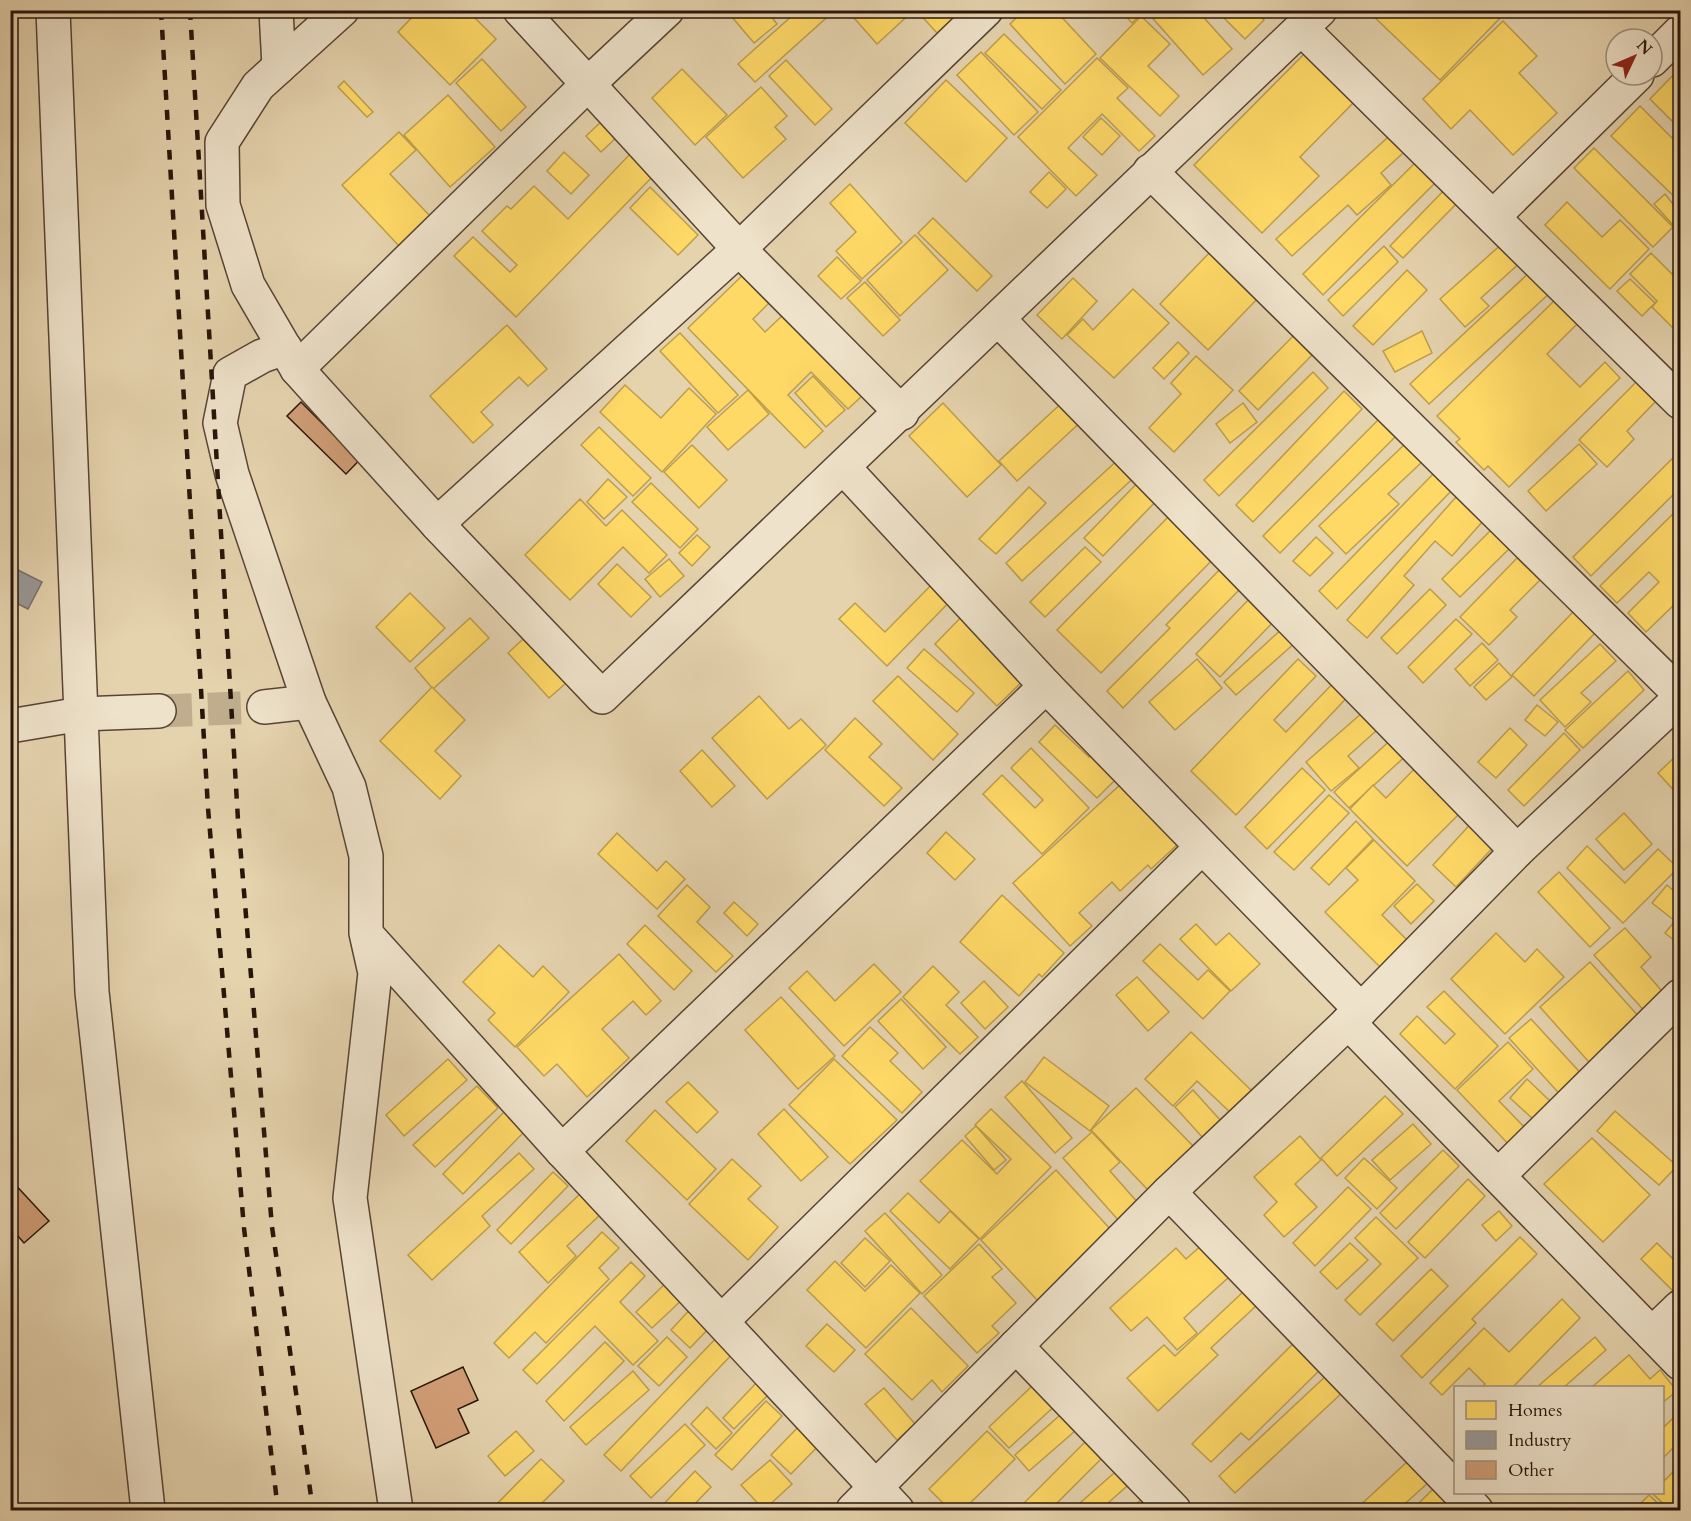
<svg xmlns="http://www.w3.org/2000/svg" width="1691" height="1521" font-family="Cardo,serif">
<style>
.homes{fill:#ffd966;stroke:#be9e4a;stroke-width:1.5}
.industry{fill:#999;stroke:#77716e;stroke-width:1.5}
.building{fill:#d19e77;stroke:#28150a;stroke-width:1.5}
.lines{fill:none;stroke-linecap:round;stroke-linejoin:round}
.minor-tunnel{stroke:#bfad8d;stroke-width:33;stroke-dasharray:33 16;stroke-linecap:butt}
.minor-casing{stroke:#574433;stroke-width:36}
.minor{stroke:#eee2ca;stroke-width:33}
.rail{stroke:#28150a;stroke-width:4.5;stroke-dasharray:10 10;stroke-linecap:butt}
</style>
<rect width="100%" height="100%" fill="#e5d3ae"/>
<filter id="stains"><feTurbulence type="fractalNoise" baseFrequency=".00333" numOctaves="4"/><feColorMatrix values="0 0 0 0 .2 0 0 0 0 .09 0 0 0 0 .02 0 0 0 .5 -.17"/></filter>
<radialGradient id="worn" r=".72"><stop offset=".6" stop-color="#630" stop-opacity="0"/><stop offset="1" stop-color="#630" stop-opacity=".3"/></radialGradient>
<!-- homes -->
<g class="homes">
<path d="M419 10H467L496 39 450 85 398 32Z"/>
<path d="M726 10H766L777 24 754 43Z"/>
<path d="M789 10H835L755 82 738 64 793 15Z"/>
<path d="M847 10H914L877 44Z"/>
<path d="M916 10H962L937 33Z"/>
<path d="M1024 10H1055L1096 54 1065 84 1010 24Z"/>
<path d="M1120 10H1145L1132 23Z"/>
<path d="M1151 10H1197L1232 49 1203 75 1148 13Z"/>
<path d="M1216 10H1254L1264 20 1245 39Z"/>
<path d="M1367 10H1493L1501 17 1440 80Z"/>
<path d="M1141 16 1170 44 1148 66 1179 96 1160 116 1100 58Z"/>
<path d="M1503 21 1537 56 1519 73 1557 113 1513 155 1470 110 1451 129 1423 99Z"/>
<path d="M1004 34 1061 90 1042 109 985 53Z"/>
<path d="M1310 48 1360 96 1300 157 1319 176 1262 233 1194 165Z"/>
<path d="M981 52 1038 112 1014 135 957 75Z"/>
<path d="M1097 58 1128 88 1117 98 1155 136 1139 151 1102 114 1068 148 1097 175 1076 196 1018 137Z"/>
<path d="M482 59 526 107 501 131 456 83Z"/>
<path d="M786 60 832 109 815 125 769 76Z"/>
<path d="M682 69 727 115 695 145 652 98Z"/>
<path d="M1678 70 1680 72V129L1650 99Z"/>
<path d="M946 80 1007 138 966 182 905 123Z"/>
<path d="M344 81 373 112 367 117 338 87Z"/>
<path d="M761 87 787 116 775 127 786 139 743 178 706 137Z"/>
<path d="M448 95 495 147 450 187 404 135Z"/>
<path d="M1640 106 1680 146V202L1611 136Z"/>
<path d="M1101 118 1120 136 1102 155 1083 137Z"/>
<path d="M603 120 618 136 601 152 586 136Z"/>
<path d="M1397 129 1412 145 1381 173 1391 185 1357 215 1348 205 1292 256 1276 239Z"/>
<path d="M399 132 416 150 390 174 430 216 399 246 342 185Z"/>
<path d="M1594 148 1673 227 1653 247 1574 168Z"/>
<path d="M564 152 589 175 571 194 547 171Z"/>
<path d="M632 152 654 175 516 317 454 256 473 237 510 272 517 265 482 231 507 206 511 209 534 186 568 219Z"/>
<path d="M1420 158 1440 178 1323 295 1303 274Z"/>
<path d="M1049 172 1066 189 1047 208 1030 192Z"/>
<path d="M850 184 902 242 862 279 836 251 856 232 830 203Z"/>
<path d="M1448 186 1461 199 1403 258 1390 246Z"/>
<path d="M650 187 698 235 678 255 630 208Z"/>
<path d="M1665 194 1680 213V217L1672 224 1654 204Z"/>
<path d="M1567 202 1602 237 1620 220 1649 249 1610 289 1545 225Z"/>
<path d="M933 218 992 276 977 291 918 233Z"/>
<path d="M915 235 948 270 900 316 867 280Z"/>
<path d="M1504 242 1522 261 1481 298 1489 306 1465 327 1440 299Z"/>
<path d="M1384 246 1398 262 1343 316 1328 300Z"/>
<path d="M1213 249 1259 297 1208 350 1160 304Z"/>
<path d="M1651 253 1672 274 1680 266V335L1652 307 1657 301 1630 274Z"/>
<path d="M837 257 861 281 841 299 818 276Z"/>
<path d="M1407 270 1427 290 1373 345 1353 326Z"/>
<path d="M1532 270 1552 291 1429 404 1410 384Z"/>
<path d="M747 271 774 298 753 319 765 332 784 314 863 395 848 409 811 372 788 395 823 431 805 448 688 328Z"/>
<path d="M1073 278 1097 301 1062 339 1037 315Z"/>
<path d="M1630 279 1655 303 1642 316 1617 291Z"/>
<path d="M865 282 900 320 883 336 847 298Z"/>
<path d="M1133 289 1169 323 1114 378 1067 335 1083 319 1093 330Z"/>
<path d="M1557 298 1580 321 1547 354 1580 387 1605 362 1620 378 1509 487 1488 466 1484 470 1456 442 1460 439 1437 416Z"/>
<path d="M507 325 547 369 528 386 519 377 481 412 493 425 473 443 430 396Z"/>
<path d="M1422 331 1432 353 1395 372 1383 351Z"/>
<path d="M680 333 738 395 718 413 660 351Z"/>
<path d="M1296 333 1315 352 1258 410 1239 391Z"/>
<path d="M1178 342 1189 353 1164 379 1153 368Z"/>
<path d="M1196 356 1233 390 1174 452 1149 428 1181 394 1171 383Z"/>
<path d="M1313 372 1328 388 1219 496 1204 480Z"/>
<path d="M813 376 845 410 826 427 795 393Z"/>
<path d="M1638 380 1658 399 1627 431 1634 439 1607 467 1579 440Z"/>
<path d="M625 385 661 418 689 388 716 414 662 472 600 412Z"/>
<path d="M748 390 769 414 728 450 707 427Z"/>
<path d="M1344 391 1362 409 1253 522 1236 505Z"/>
<path d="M1067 398 1085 418 1017 481 999 461Z"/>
<path d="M943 403 1001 465 967 497 909 436Z"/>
<path d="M1243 403 1257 422 1230 443 1216 424Z"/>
<path d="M1379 419 1396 436 1280 553 1263 536Z"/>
<path d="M599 427 651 478 633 496 581 445Z"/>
<path d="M1405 444 1422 462 1388 494 1399 504 1346 554 1319 526Z"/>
<path d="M1579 444 1597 464 1546 511 1528 491Z"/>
<path d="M692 445 727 480 699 508 664 472Z"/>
<path d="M1680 451V488L1591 576 1573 557Z"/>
<path d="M1123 455 1140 472 1022 581 1006 563Z"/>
<path d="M1434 473 1452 490 1337 609 1319 591Z"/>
<path d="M1143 477 1162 495 1103 556 1084 538Z"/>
<path d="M608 479 627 497 604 519 587 502Z"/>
<path d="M651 483 698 529 680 548 632 502Z"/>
<path d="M1029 487 1046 503 996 554 979 539Z"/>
<path d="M1456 497 1483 521 1452 556 1435 541 1404 576 1414 585 1367 638 1347 620Z"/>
<path d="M580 499 606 526 622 510 667 555 649 573 623 547 570 600 525 555Z"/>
<path d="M1680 507V606L1677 602 1646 632 1628 613 1659 582 1649 572 1617 603 1600 586Z"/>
<path d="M1173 512 1220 552 1101 673 1057 630Z"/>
<path d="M1491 530 1509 549 1460 597 1442 579Z"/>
<path d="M697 535 710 547 692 566 679 553Z"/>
<path d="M1316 537 1333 553 1310 576 1293 561Z"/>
<path d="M1085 547 1101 562 1045 617 1030 602Z"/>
<path d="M1517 558 1540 580 1510 610 1517 617 1489 645 1460 617Z"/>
<path d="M669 559 684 576 660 597 645 579Z"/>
<path d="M617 564 651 597 631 617 598 584Z"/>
<path d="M1224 565 1244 585 1123 708 1107 691 1170 628 1166 625Z"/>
<path d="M943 573 960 591 887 666 839 619 855 603 885 632Z"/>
<path d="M1430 589 1446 605 1397 654 1381 638Z"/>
<path d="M410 593 445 628 410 662 376 627Z"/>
<path d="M1255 593 1279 616 1220 677 1196 654Z"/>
<path d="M970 608 1033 671 997 706 935 644Z"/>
<path d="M1573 612 1595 633 1534 696 1512 675Z"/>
<path d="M548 616 590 662 549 698 508 653Z"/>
<path d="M470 618 489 638 433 689 415 668Z"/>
<path d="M1456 619 1472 634 1423 683 1408 667Z"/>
<path d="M1284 627 1297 641 1236 695 1224 682Z"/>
<path d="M1482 643 1498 660 1470 686 1455 669Z"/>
<path d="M1600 644 1616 661 1581 693 1591 702 1565 727 1540 700Z"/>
<path d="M924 649 974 693 957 712 907 668Z"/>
<path d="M1197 659 1222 688 1175 730 1149 702Z"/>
<path d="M1298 659 1316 676 1274 720 1286 732 1341 675 1355 689 1236 815 1191 771Z"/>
<path d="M1499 663 1512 677 1486 700 1474 687Z"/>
<path d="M1628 671 1644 690 1583 748 1565 730Z"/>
<path d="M898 676 958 734 933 760 873 701Z"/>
<path d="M432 687 465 720 435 751 461 776 440 799 380 741Z"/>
<path d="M759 696 789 729 801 719 826 745 767 799 712 738Z"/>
<path d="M1371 705 1386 722 1348 756 1359 768 1331 791 1306 762Z"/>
<path d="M1537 705 1558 722 1545 736 1525 720Z"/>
<path d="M855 718 882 744 869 757 902 788 884 806 825 750Z"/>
<path d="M1055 725 1089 757 1100 745 1126 769 1097 798 1039 742Z"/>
<path d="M1510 728 1527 745 1496 778 1478 762Z"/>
<path d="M1564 733 1580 750 1524 806 1508 790Z"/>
<path d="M1396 735 1411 751 1349 808 1334 792Z"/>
<path d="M1031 748 1089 808 1042 854 983 794 1002 775 1035 808 1043 800 1011 768Z"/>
<path d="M702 750 735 786 712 807 680 771Z"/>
<path d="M1680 752V797L1658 773Z"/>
<path d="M1421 762 1467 806 1407 866 1350 809 1373 785 1386 798Z"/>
<path d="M1302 768 1325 790 1267 849 1245 827Z"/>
<path d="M1122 783 1178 844 1151 869 1148 865 1120 891 1112 882 1079 913 1092 926 1070 946 1013 883Z"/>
<path d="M1329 795 1349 813 1294 870 1274 852Z"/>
<path d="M1624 813 1652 844 1624 870 1596 839Z"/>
<path d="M1475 819 1499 841 1456 887 1433 865Z"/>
<path d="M1356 821 1373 839 1329 885 1311 868Z"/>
<path d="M946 832 975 859 955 880 927 853Z"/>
<path d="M617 833 657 871 666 861 685 879 657 909 598 854Z"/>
<path d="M1374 840 1415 881 1382 915 1410 943 1383 970 1325 912 1358 880 1346 868Z"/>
<path d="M1587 846 1625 883 1658 849 1678 868 1623 923 1567 868Z"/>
<path d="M1559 872 1610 928 1590 947 1538 892Z"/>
<path d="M1417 884 1434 901 1411 924 1394 906Z"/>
<path d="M687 885 710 907 697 922 733 956 716 972 658 916Z"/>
<path d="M1667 885 1680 896V945L1665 933 1675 921 1652 903Z"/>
<path d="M1002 895 1064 953 1042 977 1039 974 1019 996 960 942Z"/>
<path d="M734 902 758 924 747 936 724 913Z"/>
<path d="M1196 924 1216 945 1229 933 1260 964 1231 991 1180 939Z"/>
<path d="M645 925 692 971 674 990 627 944Z"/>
<path d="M1625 928 1651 957 1641 967 1668 998 1648 1015 1594 955Z"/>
<path d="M1496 933 1525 962 1537 949 1564 977 1505 1034 1451 979Z"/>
<path d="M1160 944 1198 980 1208 970 1230 991 1203 1019 1143 961Z"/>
<path d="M499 945 533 977 543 966 569 992 515 1047 488 1020 495 1013 463 982Z"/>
<path d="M619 954 661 1001 646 1015 633 1001 602 1029 629 1058 587 1097 557 1064 544 1076 517 1047Z"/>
<path d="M1590 962 1648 1027 1596 1070 1540 1007Z"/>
<path d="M874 964 901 992 844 1046 789 988 807 971 835 1001Z"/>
<path d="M933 966 959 992 946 1005 978 1037 960 1054 903 997Z"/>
<path d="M1137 977 1169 1012 1148 1031 1116 995Z"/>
<path d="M984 981 1008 1007 985 1029 961 1003Z"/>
<path d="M1444 991 1498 1046 1455 1089 1400 1034 1417 1016 1445 1044 1455 1034 1427 1007Z"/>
<path d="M781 997 835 1056 798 1089 745 1030Z"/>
<path d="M901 999 946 1047 923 1069 878 1021Z"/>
<path d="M1531 1019 1587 1080 1565 1100 1509 1038Z"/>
<path d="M870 1027 898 1053 890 1061 922 1092 902 1113 842 1056Z"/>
<path d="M1191 1032 1253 1092 1232 1114 1197 1081 1173 1106 1145 1079Z"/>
<path d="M1508 1042 1533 1069 1499 1101 1531 1134 1514 1150 1457 1090Z"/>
<path d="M1044 1057 1109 1106 1090 1131 1025 1082Z"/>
<path d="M448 1059 467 1080 404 1136 386 1115Z"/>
<path d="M834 1059 897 1120 850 1164 789 1105Z"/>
<path d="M1527 1079 1551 1102 1534 1120 1510 1098Z"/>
<path d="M1022 1081 1072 1138 1055 1153 1005 1097Z"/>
<path d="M688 1082 718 1112 697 1133 666 1102Z"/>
<path d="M477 1086 498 1108 435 1167 413 1145Z"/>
<path d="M1136 1088 1196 1149 1148 1190 1091 1130Z"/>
<path d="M1193 1090 1221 1121 1203 1138 1175 1107Z"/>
<path d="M1385 1096 1403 1114 1337 1176 1321 1158Z"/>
<path d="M784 1109 828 1157 801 1181 758 1134Z"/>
<path d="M991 1109 1051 1167 980 1239 920 1181 962 1140 997 1174 1011 1159 975 1125Z"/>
<path d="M655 1110 716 1169 687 1200 626 1141Z"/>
<path d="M1615 1111 1677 1166 1659 1185 1597 1131Z"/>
<path d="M504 1112 524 1132 463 1194 443 1174Z"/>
<path d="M1413 1124 1431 1144 1390 1180 1372 1160Z"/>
<path d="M976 1126 1006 1160 994 1170 965 1136Z"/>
<path d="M1092 1132 1120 1162 1110 1171 1139 1204 1120 1222 1063 1158Z"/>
<path d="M1300 1136 1321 1160 1295 1184 1317 1207 1284 1237 1264 1215 1277 1202 1254 1177Z"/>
<path d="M1592 1138 1650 1195 1603 1242 1544 1184Z"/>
<path d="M1443 1150 1459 1166 1396 1229 1380 1213Z"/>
<path d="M519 1153 534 1169 482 1216 490 1226 432 1280 408 1255Z"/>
<path d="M1364 1158 1397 1188 1377 1209 1345 1178Z"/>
<path d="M732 1159 761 1186 748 1199 778 1227 748 1260 689 1204Z"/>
<path d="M1056 1170 1112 1231 1038 1301 981 1240Z"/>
<path d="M553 1172 568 1186 511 1244 497 1230Z"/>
<path d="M1468 1179 1485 1196 1425 1258 1408 1242Z"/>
<path d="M1348 1187 1371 1209 1315 1266 1293 1243Z"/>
<path d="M582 1192 602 1213 567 1246 576 1256 548 1283 519 1252Z"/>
<path d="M908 1193 939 1223 950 1211 979 1239 950 1269 890 1211Z"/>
<path d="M1499 1211 1512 1226 1496 1241 1482 1225Z"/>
<path d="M885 1213 942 1275 922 1294 865 1231Z"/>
<path d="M1376 1217 1418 1258 1360 1315 1345 1300 1381 1264 1355 1238Z"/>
<path d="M602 1232 619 1248 599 1268 609 1279 546 1343 535 1332 509 1358 494 1343Z"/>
<path d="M1212 1236 1241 1266 1184 1318 1197 1333 1177 1350 1147 1317 1131 1331 1110 1308 1176 1248 1186 1259Z"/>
<path d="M1520 1237 1537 1254 1472 1319 1476 1323 1422 1378 1401 1356Z"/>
<path d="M865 1238 890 1261 865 1287 841 1263Z"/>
<path d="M1350 1243 1368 1260 1337 1289 1320 1272Z"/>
<path d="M1657 1243 1680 1266V1286L1674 1292 1641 1259Z"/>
<path d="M979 1244 1002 1269 992 1277 1016 1303 992 1326 999 1333 977 1353 924 1296Z"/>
<path d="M835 1261 865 1291 891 1265 920 1293 866 1348 807 1290Z"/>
<path d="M631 1262 645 1276 620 1302 658 1341 633 1365 595 1326 537 1384 523 1370Z"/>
<path d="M1431 1269 1448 1286 1393 1341 1376 1324Z"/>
<path d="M1260 1276 1273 1290 1211 1348 1218 1355 1158 1411 1127 1378 1164 1345 1175 1356Z"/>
<path d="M670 1279 685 1297 652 1328 636 1312Z"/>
<path d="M1562 1299 1580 1318 1512 1388H1481L1485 1384 1469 1368 1442 1395 1430 1383 1484 1328 1509 1352Z"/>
<path d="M694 1305 713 1324 690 1348 671 1330Z"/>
<path d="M911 1308 968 1366 942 1392 932 1380 912 1400 865 1354Z"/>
<path d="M827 1324 855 1350 834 1372 806 1346Z"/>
<path d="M1313 1324 1339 1351 1249 1440 1241 1433 1211 1462 1192 1444Z"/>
<path d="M721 1333 737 1349 621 1471 604 1455Z"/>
<path d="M667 1337 687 1357 659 1386 638 1366Z"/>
<path d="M1595 1337 1606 1350 1563 1388H1536Z"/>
<path d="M605 1342 624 1361 564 1421 546 1401Z"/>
<path d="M1629 1355 1650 1379 1660 1370 1677 1391 1662 1403V1388H1591Z"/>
<path d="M1344 1359 1360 1376 1235 1493 1219 1476Z"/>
<path d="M1050 1369 1071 1391 1009 1448 989 1427Z"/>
<path d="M633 1371 649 1390 586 1445 570 1427Z"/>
<path d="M759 1380 771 1392 734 1429 723 1418Z"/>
<path d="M884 1388 915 1424 897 1440 865 1404Z"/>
<path d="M766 1401 782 1416 732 1470 715 1455Z"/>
<path d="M1076 1401 1090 1418 1029 1471 1015 1455Z"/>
<path d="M707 1407 732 1433 716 1449 691 1424Z"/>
<path d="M1676 1415 1680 1419V1441L1662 1459V1429Z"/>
<path d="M805 1420 825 1439 791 1474 771 1455Z"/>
<path d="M685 1424 705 1445 651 1498 630 1476Z"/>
<path d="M1098 1429 1114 1446 1050 1510H1017Z"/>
<path d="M516 1431 534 1451 505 1476 488 1456Z"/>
<path d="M987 1431 1015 1459 963 1510H950L929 1489Z"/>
<path d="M1421 1449 1441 1471 1398 1510H1355Z"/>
<path d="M541 1459 564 1481 535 1510H491Z"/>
<path d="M770 1460 792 1484 764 1510 741 1485Z"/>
<path d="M1680 1465V1510H1670L1652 1493 1662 1492V1483Z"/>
<path d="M1122 1466 1134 1480 1100 1510H1072Z"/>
<path d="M695 1471 711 1487 689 1510H658Z"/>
<path d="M1163 1481 1164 1510H1129Z"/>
<path d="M1438 1484 1454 1499 1443 1510H1412Z"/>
<path d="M1649 1495 1665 1510H1634Z"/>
</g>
<!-- industry -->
<path class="industry" d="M14 568 42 582 28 609 10 600V575Z"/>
<!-- building -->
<g class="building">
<path d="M301 402 335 436 374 445 346 474 287 416Z"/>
<path d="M10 1179 49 1221 24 1243 10 1227Z"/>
<path d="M463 1367 478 1400 458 1409 469 1433 436 1448 411 1391Z"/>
</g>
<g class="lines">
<!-- minor-tunnel -->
<path class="minor-tunnel" d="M159 711 264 707"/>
<defs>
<g id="minor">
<path d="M53 10 92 992 148 1510"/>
<path d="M276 10 279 67"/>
<path d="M342 10 258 86 222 142 223 205 248 285 297 369 437 524 602 697 1320 10"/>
<path d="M520 10 739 249 902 413"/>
<path d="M1302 29 1680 402"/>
<path d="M1652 60 1680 32"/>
<path d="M1150 171 1680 694"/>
<path d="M1493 217 1637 75"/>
<path d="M999 320 1517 851"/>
<path d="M285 348 262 356 230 374 220 423 232 474 309 702 349 787 366 856V933L375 973 350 1198 396 1510"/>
<path d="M297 369 588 84 667 10"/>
<path d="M844 468 1046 686 1361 1010"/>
<path d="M437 524 739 249 986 10"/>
<path d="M264 707 309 702"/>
<path d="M10 726 81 714 159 711"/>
<path d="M367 935 562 1151 897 1510"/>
<path d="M1348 1022 1680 1363"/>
<path d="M562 1151 1046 686"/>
<path d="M1498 1176 1680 996"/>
<path d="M1169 1192 1456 1489"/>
<path d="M722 1321 1201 848"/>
<path d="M1652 1334 1680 1307"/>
<path d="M1016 1346 1174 1510"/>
<path d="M1459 1492 1476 1510"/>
<path d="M853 1510 1169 1192 1361 1010 1517 851 1680 698"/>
</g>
</defs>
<!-- minor casing -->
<use href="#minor" class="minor-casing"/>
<!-- minor -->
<use href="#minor" class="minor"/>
<!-- rail -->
<g class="rail">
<path d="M161 10 208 808 244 1228 278 1510"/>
<path d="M190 10 238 820 272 1227 313 1510"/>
</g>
</g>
<!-- margin -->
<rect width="1691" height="1521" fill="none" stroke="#e5d3ae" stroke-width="36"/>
<rect x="12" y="12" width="1667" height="1497" fill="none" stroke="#28150a" stroke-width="3"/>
<rect x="18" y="18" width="1655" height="1485" fill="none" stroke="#28150a" stroke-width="1.5"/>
<!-- legend -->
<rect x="1454" y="1386" width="210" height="108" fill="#eee2ca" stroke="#9f907d" stroke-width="1.5"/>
<rect x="1466" y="1401" width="30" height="18" fill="#ffd966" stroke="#9f907d" stroke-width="1.5"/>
<text x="1508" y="1416" font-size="18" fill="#28150a">Homes</text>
<rect x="1466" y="1431" width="30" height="18" fill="#999999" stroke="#9f907d" stroke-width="1.5"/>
<text x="1508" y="1446" font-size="18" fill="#28150a">Industry</text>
<rect x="1466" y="1461" width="30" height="18" fill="#d19e77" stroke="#9f907d" stroke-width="1.5"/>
<text x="1508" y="1476" font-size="18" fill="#28150a">Other</text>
<!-- north arrow -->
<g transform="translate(1634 57) rotate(46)"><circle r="28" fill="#eee2ca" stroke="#9f907d" stroke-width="1.5"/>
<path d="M0-4.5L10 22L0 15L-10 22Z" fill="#8f2418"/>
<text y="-9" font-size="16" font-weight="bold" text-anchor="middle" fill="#28150a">N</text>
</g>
<rect width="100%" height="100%" filter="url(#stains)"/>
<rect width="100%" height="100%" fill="url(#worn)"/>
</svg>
